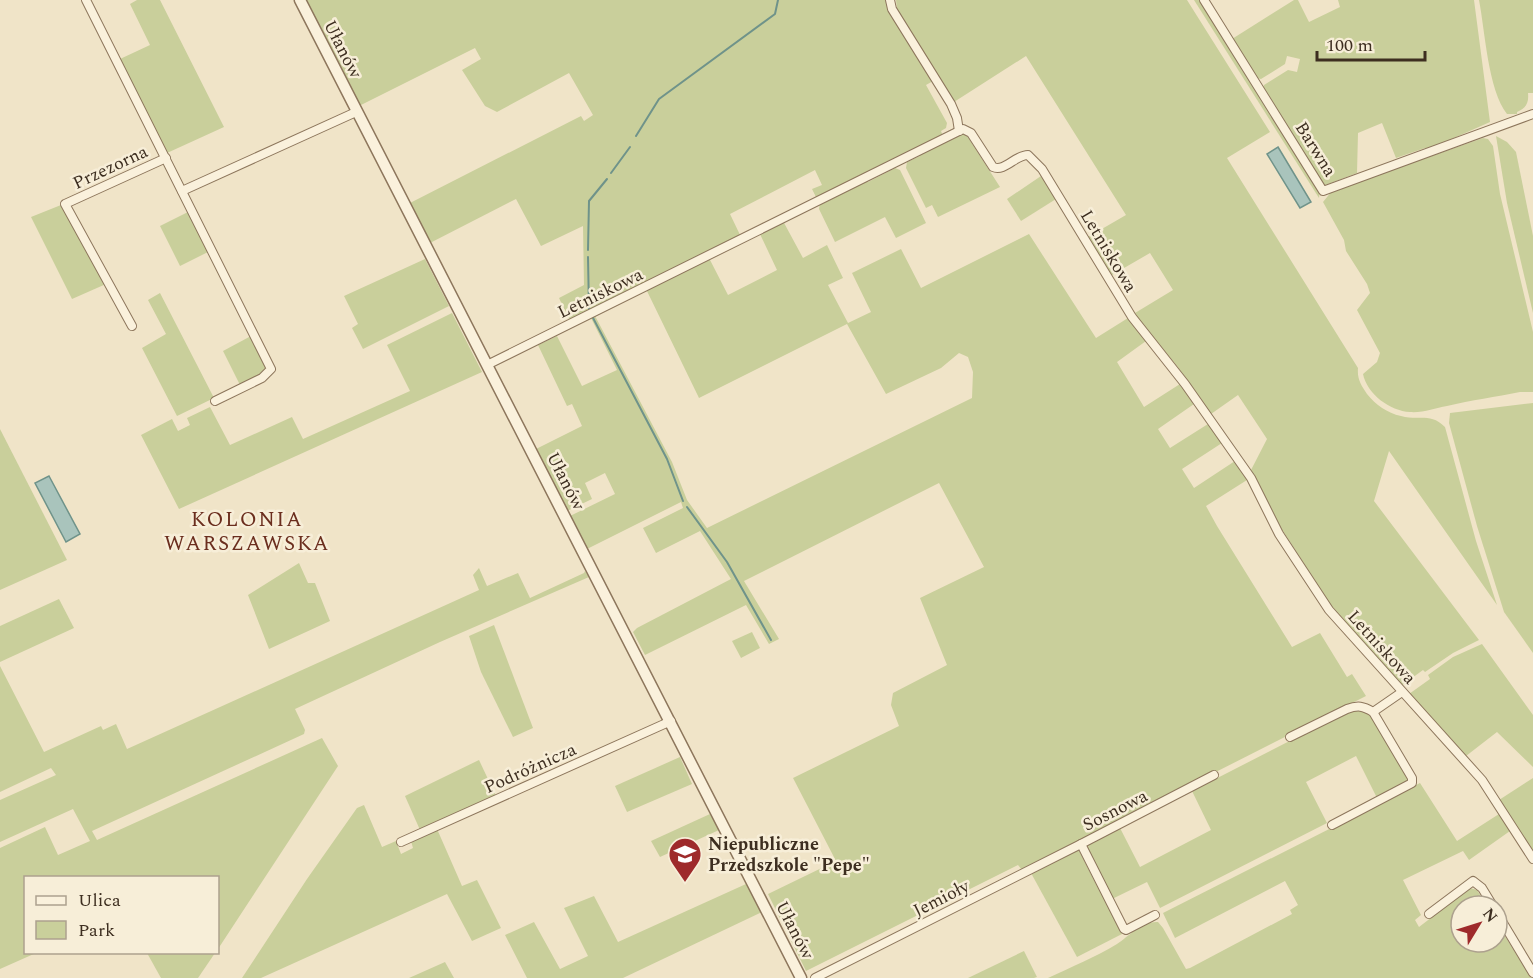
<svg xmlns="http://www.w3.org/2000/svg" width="1533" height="978" font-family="Spectral,serif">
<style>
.green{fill:#c9cf9b}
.water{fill:#a9c4bc;stroke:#6f938a;stroke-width:1.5}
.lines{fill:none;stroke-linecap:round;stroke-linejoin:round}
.stream{stroke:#6f938a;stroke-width:2}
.minor-casing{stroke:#8d765c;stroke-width:10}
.tertiary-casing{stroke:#8d765c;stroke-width:13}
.minor{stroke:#faf1dc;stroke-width:8}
.tertiary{stroke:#faf1dc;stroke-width:10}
.labels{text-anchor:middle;stroke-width:5;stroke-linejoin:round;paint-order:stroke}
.street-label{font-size:18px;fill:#3d2e20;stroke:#f7eed8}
.poi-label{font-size:18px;font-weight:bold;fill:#3d2e20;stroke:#f7eed8;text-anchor:start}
.quarter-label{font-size:21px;letter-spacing:1.5px;fill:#6b2e1e;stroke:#f7eed8}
</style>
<rect width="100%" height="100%" fill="#f0e4c8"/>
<!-- green -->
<g class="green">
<path d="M137 0H160L224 127 167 153 120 59 150 45 130 4Z"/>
<path d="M305 0H887V7L933 81 926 85 947 123 946 128 941 131 943 136 817 199 812 189 822 185 815 170 730 214 741 237 570 321 559 298 584 285 583 226 541 246 516 199 430 243 410 203 581 116 584 121 593 115 569 73 497 112 485 106 462 70 481 59 475 48 359 106Z"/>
<path d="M896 0H1187L1270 132 1227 158 1358 368C1357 379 1361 385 1367 394 1376 405 1387 413 1401 416 1419 421 1430 412 1445 427L1476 541 1497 605 1389 451 1374 501 1479 640 1453 653 1425 672 1423 670 1401 686 1336 613 1279 525 1251 470 1267 439 1238 395 1211 414 1177 366 1137 318 1135 313 1173 290 1150 253 1112 275 1088 237 1126 215 1026 56 954 102 897 9Z"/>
<path d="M1194 0H1201L1320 190 1319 198Z"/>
<path d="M1294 0H1298L1309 22 1340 7 1338 0H1474L1490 122 1427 150 1425 148 1396 158 1382 123 1358 133 1357 173 1323 186 1263 90 1264 85 1288 70 1297 72 1300 59 1287 56 1285 64 1261 79 1256 78 1232 39Z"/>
<path d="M1479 0H1533V93H1528C1529 103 1526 108 1517 112V114H1507C1488 90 1485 31 1479 0Z"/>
<path d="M964 131 1000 187 938 217 932 205 926 208 906 168 907 162 920 156 919 153Z"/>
<path d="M1496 136 1507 142 1516 152 1533 236V313L1507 203Z"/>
<path d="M1483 138 1488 139 1493 146 1500 194 1533 332V392H1520C1496 397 1471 400 1447 406 1435 408 1423 413 1410 412 1390 411 1367 394 1363 374L1377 362 1380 353 1357 310 1370 293 1367 284 1346 251 1344 240 1323 202 1332 191Z"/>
<path d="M895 168 900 170 926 223 896 238 885 217 835 242 819 209 820 203 866 179 868 182Z"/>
<path d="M1041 176 1056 199 1021 221 1007 199Z"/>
<path d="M61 205 106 284 72 299 31 217Z"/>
<path d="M188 212 208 252 180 266 160 226Z"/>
<path d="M783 221 803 258 827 245 843 278 828 285 848 323 871 312 852 273 901 249 921 288 1029 234 1096 338 1128 318 1146 341 1117 362 1144 407 1180 384 1194 404 1158 429 1170 448 1208 424 1222 443 1182 469 1194 488 1235 461 1247 480 1206 506 1217 526 1292 647 1320 633 1347 677 1352 674 1366 696 1022 870 1018 865 806 971 768 894 836 861 793 778 899 726 891 705 893 693 947 665 920 598 984 567 939 483 744 581 779 639 769 644 746 605 645 655 633 632 637 628 731 579 700 531 656 553 643 528 683 508 681 502 587 549 570 516 615 494 605 473 585 483 592 499 567 511 536 449 582 426 572 404 567 406 538 345 557 336 582 386 617 370 590 316 594 314 672 462 687 500 707 528 972 398 973 372 968 357 959 353 941 368 886 394 847 324 699 398 646 289 709 258 728 295 777 270 759 232Z"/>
<path d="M425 259 449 306 363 349 352 328 358 324 344 296Z"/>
<path d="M160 293 214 398 177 416 142 348 166 334 148 300Z"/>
<path d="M452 313 482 372 179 509 141 435 172 419 178 431 190 425 187 418 210 407 230 445 292 417 303 439 410 391 387 345Z"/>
<path d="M251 336 267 368 265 372 240 385 223 351Z"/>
<path d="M1533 403V653L1504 612 1477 526 1449 423 1450 413Z"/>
<path d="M0 429 67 560 0 590Z"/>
<path d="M299 563 308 583H315L330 621 269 649 248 595Z"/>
<path d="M479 568 487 586 518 573 530 598 584 573 585 571 589 577 440 642 295 709 305 730 304 734 92 831 97 840 322 738 338 766 218 949V878H26V952L36 953 0 969V848L45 827 58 855 90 841 73 809 0 842V800L56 775 51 768 0 792V666L44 752 101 726 103 730 116 724 127 749 479 590 473 575Z"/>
<path d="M59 599 74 628 0 662V626Z"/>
<path d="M494 625 533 728 513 737 481 672 469 636Z"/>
<path d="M752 632 760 648 741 658 732 641Z"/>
<path d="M1482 644 1533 715V767L1497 732 1466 756 1409 694 1430 679 1428 675 1453 657Z"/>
<path d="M1354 708 1370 714 1409 778 1408 782 1377 798 1356 756 1306 782 1327 823 1160 908 1147 882 1112 899 1084 845 1120 828 1140 867 1211 830 1192 791Z"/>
<path d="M680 757 692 784 627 812 615 786Z"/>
<path d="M479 760 496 796 420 830 405 796Z"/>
<path d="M1533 778V851L1499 800Z"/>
<path d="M1420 783 1457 841 1499 814 1510 831 1469 860 1463 851 1403 880 1421 915 1415 920 1419 927 1470 888 1477 890 1487 906H1461V942H1497V923L1531 978H1048C1071 967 1096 957 1117 944 1129 936 1142 921 1158 922L1163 928 1186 969 1190 968 1292 914 1290 910 1298 905 1285 881 1175 938 1163 913Z"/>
<path d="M364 805 382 847 396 841 401 854 413 848 411 841 437 829 462 886 477 880 501 928 472 941 447 894 261 978H242L307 879 357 808Z"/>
<path d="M710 814 719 830 660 857 651 841Z"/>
<path d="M1078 849 1122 934 1077 957 1031 873Z"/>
<path d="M746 884 762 912 623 978H527L505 935 534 922 560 969 588 956 564 908 594 896 618 942Z"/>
<path d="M1024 951 1037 977 1034 978H968Z"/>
<path d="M147 953H215L198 978H161Z"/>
<path d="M445 962 454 978H409Z"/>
</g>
<!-- water -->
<g class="water">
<path d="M1278 147 1311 202 1300 208 1267 154Z"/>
<path d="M49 476 80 534 66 542 35 483Z"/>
</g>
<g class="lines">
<!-- stream -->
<g class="stream">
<path d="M636 136 659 99 775 14 778 0"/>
<path d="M611 173 630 147"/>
<path d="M588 250 589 201 607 179"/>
<path d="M588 257 589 310"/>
<path d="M592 316 667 459 683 501"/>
<path d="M687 507 727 562 771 640"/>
</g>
<defs>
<g id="minor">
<path d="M86 0 271 369 262 378 215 401"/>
<path d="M890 0 892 9 951 104 957 118 959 131"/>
<path d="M1204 0 1323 191 1533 114"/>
<path d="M182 191 356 112"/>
<path d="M132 326 65 204 166 158"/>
<path d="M487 365 963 129 971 133 993 167C1005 172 1015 155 1028 155L1042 169 1132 317 1185 384 1251 478 1279 534 1329 610 1482 780 1533 859"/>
<path d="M1373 712 1402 692"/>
<path d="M1290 737 1347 709C1358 705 1363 706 1373 712L1412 778V783L1332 825"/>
<path d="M401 842 671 721"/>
<path d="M1497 913 1533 973"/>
<path d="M1429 914 1473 881 1482 888 1493 906"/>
<path d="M1155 915 1126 930 1124 929 1081 844 1214 775"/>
<path d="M815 978 1081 844"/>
</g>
<path id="tertiary" d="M300 0 801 978"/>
</defs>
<!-- minor casing -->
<use href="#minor" class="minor-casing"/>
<!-- tertiary casing -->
<use href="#tertiary" class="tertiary-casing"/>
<!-- minor -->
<use href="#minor" class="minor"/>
<!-- tertiary -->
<use href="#tertiary" class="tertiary"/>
</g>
<!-- icons -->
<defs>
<symbol id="school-pin" viewBox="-11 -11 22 30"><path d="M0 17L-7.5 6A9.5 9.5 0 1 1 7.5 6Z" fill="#9e2a2b" stroke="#f7eed8"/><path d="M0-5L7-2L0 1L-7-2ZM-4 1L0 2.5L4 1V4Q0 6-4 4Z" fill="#fff"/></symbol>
</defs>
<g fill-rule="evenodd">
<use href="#school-pin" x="666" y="835" width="38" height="52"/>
</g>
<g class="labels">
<!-- street labels -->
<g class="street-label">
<text transform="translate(343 49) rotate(63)" y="6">Ułanów</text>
<text transform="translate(1316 149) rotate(58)" y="6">Barwna</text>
<text transform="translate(110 167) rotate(-25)" y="6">Przezorna</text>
<text transform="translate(1109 251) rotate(59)" y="6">Letniskowa</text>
<text transform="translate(600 293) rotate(-26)" y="6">Letniskowa</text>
<text transform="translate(566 481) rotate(63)" y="6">Ułanów</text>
<text transform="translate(1382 647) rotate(48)" y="6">Letniskowa</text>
<text transform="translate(530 768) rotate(-24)" y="6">Podróżnicza</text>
<text transform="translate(1115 810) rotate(-27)" y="6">Sosnowa</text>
<text transform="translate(941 898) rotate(-27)" y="6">Jemioły</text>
<text transform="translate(795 930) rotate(63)" y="6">Ułanów</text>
</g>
<!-- poi labels -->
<g class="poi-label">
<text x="708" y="850">Niepubliczne<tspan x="708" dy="21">Przedszkole "Pepe"</tspan></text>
</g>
<!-- quarter labels -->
<g class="quarter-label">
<text x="247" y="526">KOLONIA<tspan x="247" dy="24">WARSZAWSKA</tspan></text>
</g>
</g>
<!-- legend -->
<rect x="24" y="876" width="195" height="78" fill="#f7eed8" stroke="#ada18e" stroke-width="1.5"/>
<rect x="36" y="896" width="30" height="9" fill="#faf1dc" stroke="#ada18e" stroke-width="1.5"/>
<text x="78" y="906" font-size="18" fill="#3d2e20">Ulica</text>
<rect x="36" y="921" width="30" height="18" fill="#c9cf9b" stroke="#ada18e" stroke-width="1.5"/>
<text x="78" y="936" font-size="18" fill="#3d2e20">Park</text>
<!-- north arrow -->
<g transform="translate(1479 924) rotate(52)"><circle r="28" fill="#f7eed8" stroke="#ada18e" stroke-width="1.5"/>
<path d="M0-4.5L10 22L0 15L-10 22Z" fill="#9e2a2b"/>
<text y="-9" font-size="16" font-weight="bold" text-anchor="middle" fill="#3d2e20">N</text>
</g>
<!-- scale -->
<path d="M1317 51v9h108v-9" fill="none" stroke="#3d2e20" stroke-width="3"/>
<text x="1326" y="51" font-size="18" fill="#3d2e20" stroke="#f7eed8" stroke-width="4.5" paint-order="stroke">100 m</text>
</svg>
